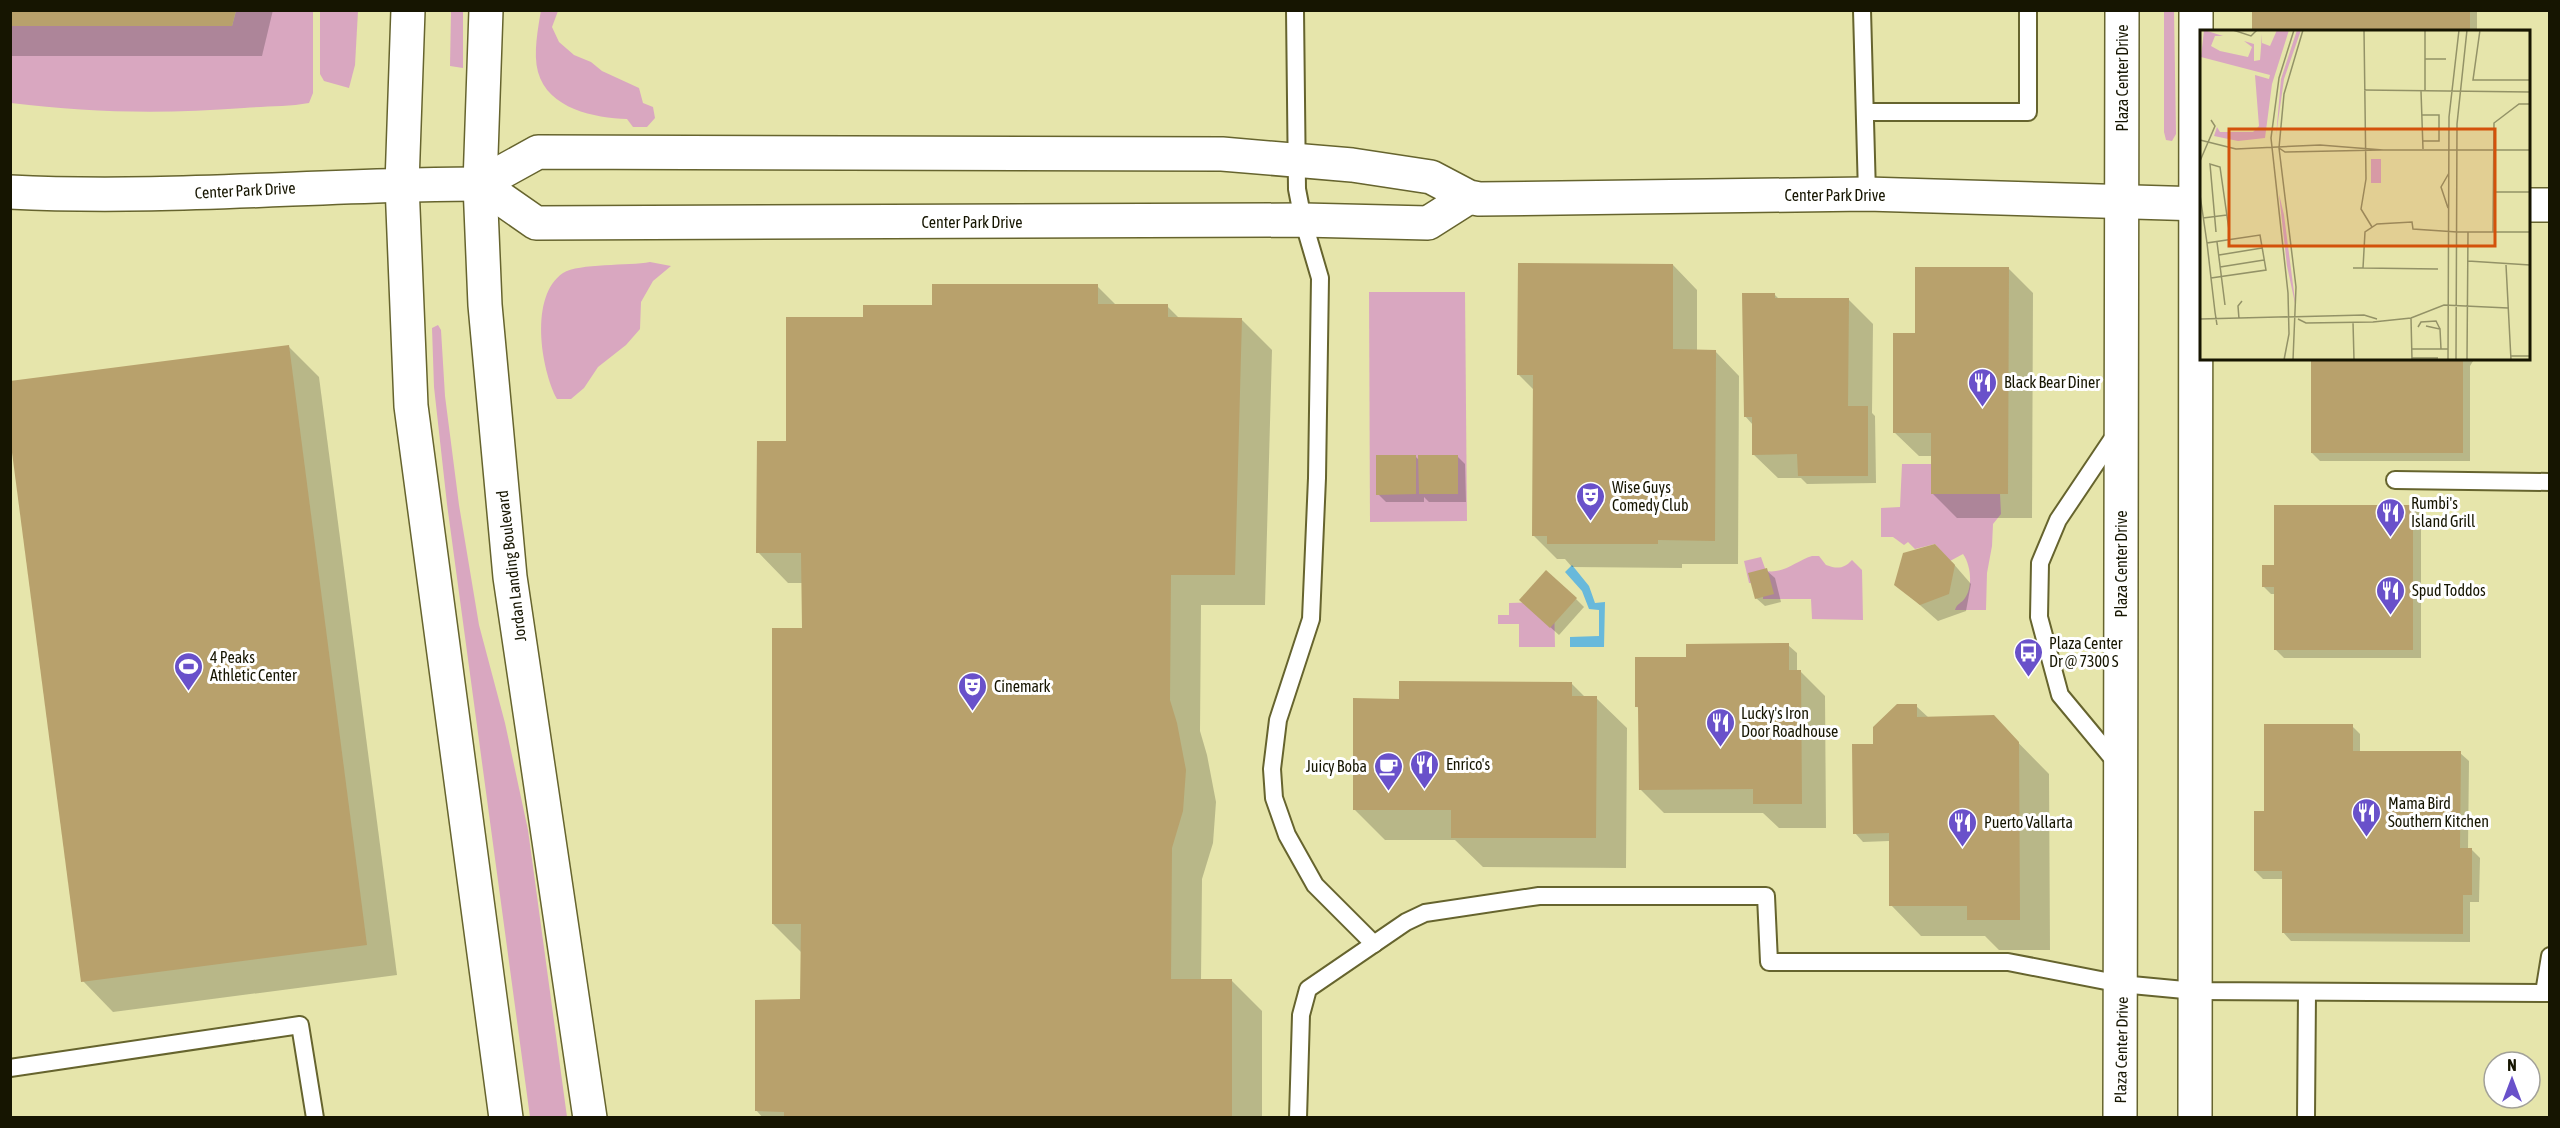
<svg xmlns="http://www.w3.org/2000/svg" width="2560" height="1128" font-family="'Asap Condensed',sans-serif">
<style>
.green{fill:#d9a7c0}
.water{fill:#68b9db}
.shadow{fill:#0003}
.building{fill:#b8a16c}
.lines{fill:none;stroke-linecap:round;stroke-linejoin:round}
.lane-casing{stroke:#66642e;stroke-width:20}
.street-casing{stroke:#66642e;stroke-width:36}
.secondary-casing{stroke:#66642e;stroke-width:36}
.lane{stroke:#fff;stroke-width:16}
.street{stroke:#fff;stroke-width:33}
.secondary{stroke:#fff;stroke-width:33}
.labels{text-anchor:middle;stroke-width:6;stroke-linejoin:round;paint-order:stroke}
.street-label{font-size:16px;fill:#161501;stroke:#fff}
.poi-label{font-size:16px;fill:#161501;stroke:#fff;text-anchor:start}
.inset-road{fill:none;stroke:#939267;stroke-width:1.5}
.view{fill:#d3520b;fill-opacity:0.15;stroke:#d3520b;stroke-width:3}
.inset-edge{fill:none;stroke:#161501;stroke-width:3}
</style>
<rect width="100%" height="100%" fill="#e6e5ab"/>
<!-- green -->
<g class="green">
<path d="M541 10 558 11 552 27 559 42 574 55 591 62 602 71 639 88 643 103 653 107 655 118 647 127H633L627 119C595 118 548 109 538 72 533 53 538 29 541 10Z"/>
<path d="M236 11H313V93L309 103C288 107 266 106 244 108 164 114 91 113 11 103V26H232Z"/>
<path d="M320 11H358L355 65 349 88 324 81 320 74Z"/>
<path d="M451 11H463V68L450 66Z"/>
<path d="M2164 11H2174L2176 134 2172 141 2166 140 2164 132Z"/>
<path d="M650 262 671 266 653 281 641 302 640 329 626 345 598 367 584 388 571 399H557C541 369 529 296 563 273 579 263 629 266 650 262Z"/>
<path d="M1369 292H1465L1467 521 1370 522Z"/>
<path d="M438 325 441 330 445 396 459 505 479 625 505 723 528 830 567 1117H530L447 504 434 387 432 328Z"/>
<path d="M1902 464H1931V494H2000L2001 514 1993 524 1992 546 1987 573 1986 610H1955C1957 603 1961 604 1965 598 1973 587 1971 565 1963 554L1950 561 1935 544 1915 549 1908 542 1904 545 1893 537H1881V508L1900 507Z"/>
<path d="M1812 556H1819L1826 565C1837 569 1844 569 1852 560L1862 570 1863 620 1812 619 1811 599H1763V583H1749L1744 561 1761 557 1766 571C1784 574 1796 561 1812 556Z"/>
<path d="M1554 602 1555 647H1519V624H1498V615H1509V603Z"/>
</g>
<!-- water -->
<path class="water" d="M1572 565 1589 586 1595 603 1605 602 1604 647H1570V637L1599 636V610L1589 609 1582 591 1565 572Z"/>
<!-- shadow -->
<g class="shadow">
<path d="M10 10H273L262 56H10Z"/>
<rect x="2254" y="10" width="223" height="22"/>
<path d="M1673 265 1697 290V351H1715L1739 376 1738 564H1682V568L1572 567 1565 559H1557L1533 535 1534 390 1518 374Z"/>
<path d="M2009 269 2033 293 2032 518H1957L1933 494V456H1919L1894 432Z"/>
<path d="M1097 286 1117 306H1167L1180 319 1242 320 1272 350 1265 605H1201L1200 731 1207 755 1216 802 1213 843 1202 879 1201 980H1231L1262 1011V1118H763L756 1110 801 1001 802 953 773 924 803 630V583H788L758 552 787 443 865 319 933 307Z"/>
<path d="M1774 294 1780 300H1849L1873 324 1872 413 1875 416 1876 483 1807 484 1801 478H1778L1753 454V425L1745 416Z"/>
<path d="M289 347 319 377 397 975 113 1012 83 981Z"/>
<path d="M2312 358H2475L2470 366V461H2320L2312 453Z"/>
<path d="M1415 456 1420 461 1457 456 1465 464 1466 502H1429L1424 497V502H1386L1378 494Z"/>
<path d="M2412 506 2421 514V658H2284L2276 650V594H2271L2263 586 2276 567Z"/>
<path d="M1952 562 1971 584 1966 611 1938 621 1896 584Z"/>
<path d="M1766 570 1775 578 1781 602 1765 606 1756 598Z"/>
<path d="M1576 599 1584 607 1559 635 1529 608Z"/>
<path d="M1788 645 1797 653V672H1801L1825 696 1826 828H1779L1763 813H1664L1640 789V709L1636 706 1688 659Z"/>
<path d="M1572 684 1586 698H1596L1627 728 1626 868 1483 867 1455 840H1385L1354 809 1401 701Z"/>
<path d="M1916 706 1929 718 1993 717 2049 774 2050 950H1999L1985 936H1921L1891 905 1889 841 1863 842 1855 833 1875 745Z"/>
<path d="M2352 726 2360 734V752L2460 753 2469 761 2468 850H2472L2480 858 2479 902H2470V942L2291 941 2283 932V879H2263L2255 871 2265 813Z"/>
</g>
<!-- building -->
<g class="building">
<path d="M10 10H236L232 26H10Z"/>
<rect x="2252" y="10" width="218" height="22"/>
<path d="M1518 263 1673 264V349L1716 350 1715 541 1658 540V544H1547V536H1532L1533 375H1517Z"/>
<path d="M1915 267H2009L2008 494H1931V433H1893V333H1915Z"/>
<path d="M932 284H1098V304H1168V317L1242 318 1235 575H1171L1170 700 1177 723 1186 770 1183 811 1172 848 1171 979H1232V1118H784V1112L755 1111V1000L800 999 801 924H772V628H802L801 553H756L757 441H786V317H863V305H932Z"/>
<path d="M1742 293H1775V298H1849L1848 406H1868V476H1798L1797 454 1752 455V417H1744Z"/>
<path d="M289 345 367 945 81 982 10 437V381Z"/>
<rect x="2311" y="358" width="152" height="95"/>
<path d="M1376 455H1416V494L1376 495Z"/>
<path d="M1418 455H1458V494H1419Z"/>
<path d="M2274 505H2413V650H2274V587H2262V565H2274Z"/>
<path d="M1935 544 1955 565 1949 594 1920 605 1894 585 1903 553Z"/>
<path d="M1767 568 1774 594 1755 599 1748 573Z"/>
<path d="M1546 570 1577 598 1550 628 1519 600Z"/>
<path d="M1789 643V670H1801L1802 804H1753V789L1639 790 1638 707H1635V657H1686V644Z"/>
<path d="M1399 681 1572 682V696H1597L1596 838H1451V810H1353V698L1399 699Z"/>
<path d="M1897 704H1917V717L1994 715 2019 742 2020 920H1967V906H1889V833L1853 834 1852 744H1873V727Z"/>
<path d="M2264 724H2353V751H2461L2460 848H2472V895H2463V934L2282 933V871H2254V811H2264Z"/>
</g>
<g class="lines">
<defs>
<g id="lane">
<path d="M1295 10 1297 189 1303 220 1320 278 1317 478 1311 619 1278 720 1272 769 1274 798 1287 835 1315 885 1374 944"/>
<path d="M1862 10 1867 194"/>
<path d="M1865 112H2028V10"/>
<path d="M2117 432 2058 520 2040 563 2039 617 2060 695 2119 766"/>
<path d="M2395 480 2550 482"/>
<path d="M2544 993 2550 956"/>
<path d="M10 1068 300 1025 315 1118"/>
<path d="M1298 1118 1301 1015 1308 989 1406 922 1425 913 1539 896H1766L1769 962H2008L2121 984 2195 991 2550 993"/>
<path d="M2306 1118 2307 993"/>
</g>
<g id="street">
<path d="M1469 197 1428 223 1303 220 536 223 480 184 538 152 1222 154 1352 165 1431 177 1469 197 1479 199 1867 194 2202 204"/>
<path d="M2528 205H2550"/>
</g>
<g id="secondary">
<path d="M408 10 402 184 411 406 506 1118"/>
<path d="M486 10 480 184 485 305 510 577 590 1118"/>
<path d="M10 192C167 200 323 184 480 184"/>
<path d="M2120 1118 2122 10"/>
<path d="M2195 1118 2196 10"/>
</g>
</defs>
<!-- lane casing -->
<use href="#lane" class="lane-casing"/>
<!-- street casing -->
<use href="#street" class="street-casing"/>
<!-- secondary casing -->
<use href="#secondary" class="secondary-casing"/>
<!-- lane -->
<use href="#lane" class="lane"/>
<!-- street -->
<use href="#street" class="street"/>
<!-- secondary -->
<use href="#secondary" class="secondary"/>
</g>
<!-- icons -->
<defs>
<symbol id="restaurant-pin" viewBox="-11 -11 22 30"><path d="M0 17L-7.5 6A9.5 9.5 0 1 1 7.5 6Z" fill="#6951ca" stroke="#fff"/><path d="M-5-6h1v4h1v-4h1v4h1v-4h1v5L-1.5 .5V6h-2V.5L-5-1ZM5-6V6H3V1.5H1.5Q1.5-4 5-6Z" fill="#fff"/></symbol>
<symbol id="theatre-pin" viewBox="-11 -11 22 30"><path d="M0 17L-7.5 6A9.5 9.5 0 1 1 7.5 6Z" fill="#6951ca" stroke="#fff"/><path d="M-5-5.5Q0-4 5-5.5V0Q5 5 0 6Q-5 5-5 0ZM-3.3-2.5H-1v1.5H-3.3ZM1-2.5H3.3v1.5H1ZM-2.8 1Q0 5.5 2.8 1Z" fill="#fff"/></symbol>
<symbol id="bus-pin" viewBox="-11 -11 22 30"><path d="M0 17L-7.5 6A9.5 9.5 0 1 1 7.5 6Z" fill="#6951ca" stroke="#fff"/><path d="M-5-6H5V4H4V6H2V4H-2V6H-4V4H-5ZM-3.5-4V0h7V-4ZM-3.5 1.2v1.5H-2V1.2ZM2 1.2v1.5H3.5V1.2Z" fill="#fff"/></symbol>
<symbol id="stadium-pin" viewBox="-11 -11 22 30"><path d="M0 17L-7.5 6A9.5 9.5 0 1 1 7.5 6Z" fill="#6951ca" stroke="#fff"/><path d="M0-5a6.5 5 0 1 0 0 10a6.5 5 0 1 0 0-10ZM-3.5-1.8h7v3.6h-7Z" fill="#fff"/></symbol>
<symbol id="cafe-pin" viewBox="-11 -11 22 30"><path d="M0 17L-7.5 6A9.5 9.5 0 1 1 7.5 6Z" fill="#6951ca" stroke="#fff"/><path d="M-5.5-4.5H6V0H3Q3 3.5 0 3.5H-2.5Q-5.5 3.5-5.5 0ZM3-3.2v2h1.7v-2ZM-6 4.5H4V6H-6Z" fill="#fff"/></symbol>
</defs>
<g fill-rule="evenodd">
<use href="#restaurant-pin" x="1966" y="366" width="33" height="45"/>
<use href="#theatre-pin" x="1574" y="480" width="33" height="45"/>
<use href="#restaurant-pin" x="2374" y="496" width="33" height="45"/>
<use href="#restaurant-pin" x="2374" y="574" width="33" height="45"/>
<use href="#bus-pin" x="2012" y="636" width="33" height="45"/>
<use href="#stadium-pin" x="172" y="650" width="33" height="45"/>
<use href="#theatre-pin" x="956" y="670" width="33" height="45"/>
<use href="#restaurant-pin" x="1704" y="706" width="33" height="45"/>
<use href="#restaurant-pin" x="1408" y="748" width="33" height="45"/>
<use href="#cafe-pin" x="1372" y="750" width="33" height="45"/>
<use href="#restaurant-pin" x="2350" y="796" width="33" height="45"/>
<use href="#restaurant-pin" x="1946" y="806" width="33" height="45"/>
</g>
<g class="labels">
<!-- street labels -->
<g class="street-label">
<text transform="translate(2122 78) rotate(-90)" y="6">Plaza Center Drive</text>
<text transform="translate(245 190) rotate(-3)" y="6">Center Park Drive</text>
<text x="1835" y="201">Center Park Drive</text>
<text x="972" y="228">Center Park Drive</text>
<text transform="translate(2121 564) rotate(-90)" y="6">Plaza Center Drive</text>
<text transform="translate(511 566) rotate(-97)" y="6">Jordan Landing Boulevard</text>
<text transform="translate(2121 1050) rotate(-89)" y="6">Plaza Center Drive</text>
</g>
<!-- poi labels -->
<g class="poi-label">
<text x="2004" y="388">Black Bear Diner</text>
<text x="1612" y="493">Wise Guys<tspan x="1612" dy="18">Comedy Club</tspan></text>
<text x="2411" y="509">Rumbi's<tspan x="2411" dy="18">Island Grill</tspan></text>
<text x="2412" y="596">Spud Toddos</text>
<text x="2049" y="649">Plaza Center<tspan x="2049" dy="18">Dr @ 7300 S</tspan></text>
<text x="210" y="663">4 Peaks<tspan x="210" dy="18">Athletic Center</tspan></text>
<text x="994" y="692">Cinemark</text>
<text x="1741" y="719">Lucky's Iron<tspan x="1741" dy="18">Door Roadhouse</tspan></text>
<text x="1446" y="770">Enrico's</text>
<text x="1367" y="772" text-anchor="end">Juicy Boba</text>
<text x="2388" y="809">Mama Bird<tspan x="2388" dy="18">Southern Kitchen</tspan></text>
<text x="1984" y="828">Puerto Vallarta</text>
</g>
</g>
<!-- overview -->
<g transform="translate(2200 30)">
<rect width="330" height="330" fill="#e6e5ab"/>
<path d="M4 0 23 6H15L11 16 20 21 48 27 52 17 44 11 54 14V31L60 30 62 4V13L70 16 77 0H89L72 54 65 108 38 111 14 106 17 97 20 102H53L59 96 55 45 69 49 70 45 1 27ZM97 0H101L84 49 76 106 81 49ZM171 129H181V153H171ZM79 164 84 185 96 278 87 236Z" fill="#d9a7c0"/>
<path class="inset-road" d="M33 0 51 6 57 0M164 0 166 149 161 179 172 197M225 0V61M252 0 330 1M280 0 273 50H330M225 29H246M164 60 330 62M221 61 223 119M222 85H239V111H223M0 110 36 119 120 115 183 120H330M79 118 85 122 181 120M0 131 15 96 11 90M294 162H330M0 165 7 213M248 178 241 157 249 143M3 188 27 185M16 202 10 134 20 137 29 200M293 202 294 93 319 74H330V27M17 212 25 275M19 225 62 218M268 231 330 235M306 235 311 330M20 237 64 230M153 238H163L165 202 177 194 212 192 213 199 257 202H330M163 238 238 239M11 248 66 240 60 205 7 213 11 248 15 282 17 295M211 288 212 330M0 289 164 285 177 289M39 289 38 276 42 271M98 289 106 293 173 292 211 288 244 275 308 278M153 292 154 330M226 296 240 299 241 319M218 297 221 292 236 291 240 299M212 319H248M311 326H330M212 328H238M84 330 89 304 88 263 71 108 79 48 94 0M93 330 96 257 79 118 84 64 103 0M248 330 249 87 259 0M256 330 257 94 267 0M267 330 268 202"/>
<path class="view" d="M29 99H295V216H29Z"/>
<rect width="330" height="330" class="inset-edge"/>
</g>
<!-- border -->
<rect width="2560" height="1128" fill="none" stroke="#161501" stroke-width="24"/>
<!-- north arrow -->
<g transform="translate(2512 1080)"><circle r="28" fill="#ffffff" stroke="#a2a199" stroke-width="1.5"/>
<path d="M0-4.5L10 22L0 15L-10 22Z" fill="#6951ca"/>
<text y="-9" font-size="16" font-weight="bold" text-anchor="middle" fill="#161501">N</text>
</g>
</svg>
